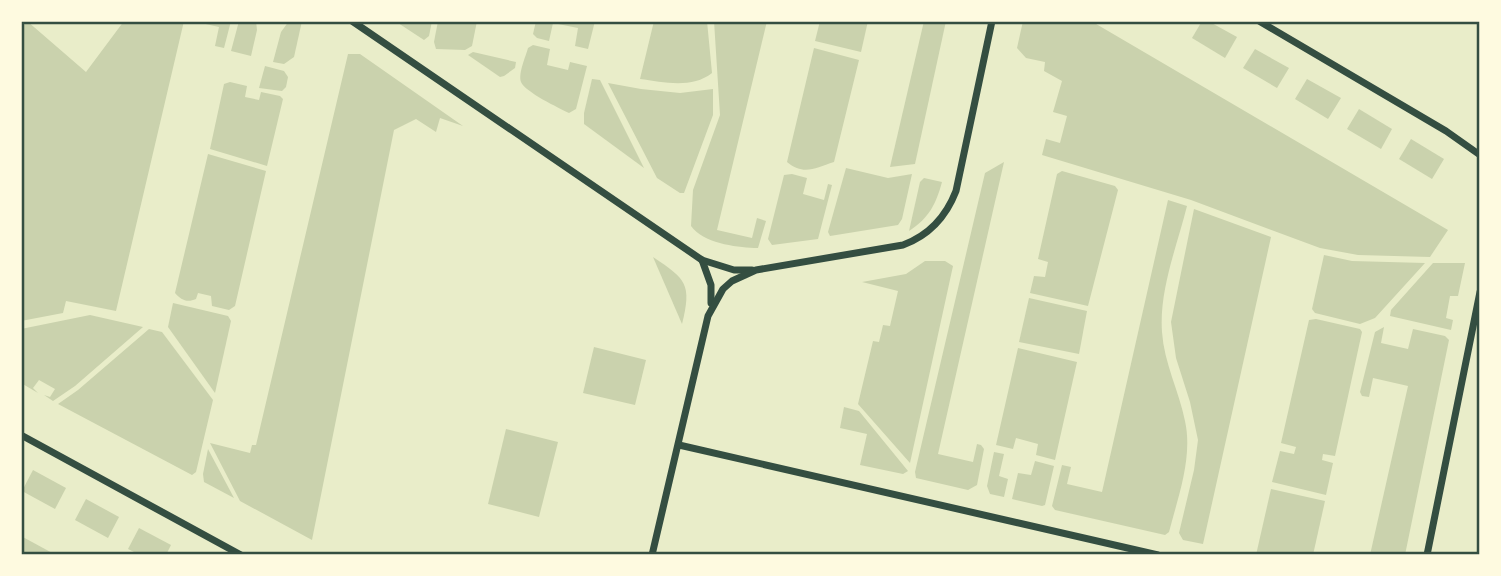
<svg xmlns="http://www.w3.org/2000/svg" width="1501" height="576" font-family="'Exo 2',sans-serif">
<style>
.green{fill:#cad2ad}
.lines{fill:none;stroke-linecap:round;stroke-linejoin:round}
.minor{stroke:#344e41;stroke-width:7}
.neatline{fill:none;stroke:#344e41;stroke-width:2.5}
</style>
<rect width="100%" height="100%" fill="#e9edc9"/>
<!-- green -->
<g class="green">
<path d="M27 21 86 72 124 21H184L116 311 66 301 63 313 21 321V29Z"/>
<path d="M192 21H231L224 48 215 46 219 27Z"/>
<path d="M239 21H256L257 30 251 56 231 51Z"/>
<path d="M289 21H302L294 57 284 64 273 62 281 32Z"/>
<path d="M395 21H432L429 36 424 40Z"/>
<path d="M438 21H477L472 46 465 50 436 49 434 42Z"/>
<path d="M536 21H595L588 49 575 46 578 28 553 23 549 41 537 38 533 34Z"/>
<path d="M654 21H707L712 73C692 89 663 82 640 79Z"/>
<path d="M714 21H767L717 230 752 238 757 218 766 221 758 248H754C735 247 703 243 691 226L693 190 720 115Z"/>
<path d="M820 21H868L861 52 815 41Z"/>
<path d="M924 21H946L915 164 890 167Z"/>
<path d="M1023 21H1091L1448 230 1430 257 1358 255 1320 248 1191 200 1042 155 1046 139 1060 143 1067 116 1053 112 1062 81 1044 71 1045 62 1026 58 1017 48Z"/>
<path d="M1202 21H1208L1237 37 1225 58 1192 38Z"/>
<path d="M533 45 550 49 547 65 568 70 570 62 587 66 576 109 569 113C559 108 525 92 521 82 518 73 526 56 528 48Z"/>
<path d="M814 48 859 60 834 162C815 168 804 176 787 162Z"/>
<path d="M1255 49 1289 68 1277 88 1243 68Z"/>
<path d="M473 52 516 62 515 68 504 76 500 77 468 55Z"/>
<path d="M348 54H360L463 126 440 118 436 132 416 119 394 130 312 540 240 501 210 443 250 453 252 445H256Z"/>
<path d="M265 66 284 71 288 77 286 87 282 91 259 88Z"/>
<path d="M592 79 600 80 644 168 584 124V113Z"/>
<path d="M1307 79 1341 98 1328 119 1295 99Z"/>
<path d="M230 82 247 86 245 97 259 100 261 92 280 96 283 99 267 166 210 149 224 84Z"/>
<path d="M608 83 641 89 680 93 713 89V115L684 193H680L657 178Z"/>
<path d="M1359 109 1392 129 1381 149 1347 129Z"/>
<path d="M1411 139 1444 159 1432 179 1399 159Z"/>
<path d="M208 154 266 171 235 306 229 310 212 306 211 296 198 293 196 299C187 303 181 300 175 293Z"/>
<path d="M1004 162 938 454 973 462 977 444 981 445 984 449 977 485 968 490 916 478 915 472 985 173Z"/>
<path d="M846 168 888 178 912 174 902 219 898 225 830 236 828 232Z"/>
<path d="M1062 171 1115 186 1118 190 1088 306 1030 293 1034 276 1045 277 1048 262 1038 259 1057 174Z"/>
<path d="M792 174 807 178 803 194 824 200 828 184 832 185 818 239 772 245 768 239 784 175Z"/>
<path d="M924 178 942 182C936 204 929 218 909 231L920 182Z"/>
<path d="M1168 200 1187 206C1177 246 1159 290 1162 332 1164 363 1179 391 1185 421 1193 457 1178 497 1169 532L1165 535 1055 510 1052 506 1062 465 1071 467 1067 484 1102 492Z"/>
<path d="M1194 209 1271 237 1203 544 1183 540 1179 533 1194 470 1198 440 1190 402 1176 358 1171 322Z"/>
<path d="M1324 255 1352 261 1425 263 1375 318 1360 324 1315 313 1312 309Z"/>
<path d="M653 257C686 279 692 284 682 324Z"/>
<path d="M925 261H945L953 266 910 463 858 404 873 341 879 342 883 325 890 326 898 291 862 282 906 274Z"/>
<path d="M1433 263H1465L1458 296H1450L1446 318 1453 320 1451 330 1390 316 1391 310Z"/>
<path d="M1029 298 1087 311 1079 354 1019 342Z"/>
<path d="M173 303 228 316 231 321 215 393 168 327Z"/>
<path d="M90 315 143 327 75 386 53 401 44 395 50 397 55 389 39 380 33 388 38 393 21 383V329Z"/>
<path d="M1316 319 1360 329 1362 332 1335 456 1323 454 1322 460 1333 463 1326 495 1272 482 1280 451 1294 454 1296 447 1281 443 1309 320Z"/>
<path d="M1384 327 1381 343 1408 349 1413 329 1445 336 1449 340 1405 555H1370L1408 386 1373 378 1369 397 1362 396 1360 392 1375 332Z"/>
<path d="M149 329 162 332 213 400 196 472 192 475 58 404 78 390Z"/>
<path d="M594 347 646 360 635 405 583 393Z"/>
<path d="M1018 348 1077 362 1055 460 1036 455 1038 444 1016 438 1013 449 996 445Z"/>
<path d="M844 407 859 411 908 471 903 474 860 465 867 434 840 428Z"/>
<path d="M506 429 558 442 539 517 488 504Z"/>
<path d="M208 449 234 498 204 482 203 474Z"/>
<path d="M994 452 1004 454 999 476 1008 479 1004 497 990 494 987 486Z"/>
<path d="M1035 461 1054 466 1045 505 1042 506 1012 499 1018 473 1031 475Z"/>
<path d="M33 470 66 488 55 509 22 491Z"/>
<path d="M1271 489 1325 501 1313 555H1256Z"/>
<path d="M86 499 119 517 108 538 75 520Z"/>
<path d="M139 528 171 545 166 555H140L128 549Z"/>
<path d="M21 536 56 555H21Z"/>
</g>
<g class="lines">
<!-- minor -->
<g class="minor">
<path d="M352 21 702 260 734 270H752"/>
<path d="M1259 21 1446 131 1480 155"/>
<path d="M702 260 711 285V303"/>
<path d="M21 435 241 555"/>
<path d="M679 445 1158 555"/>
<path d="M652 555 708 316 723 289 732 281 756 270 903 245C930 235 946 217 956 191L992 21"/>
<path d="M1427 555 1480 292"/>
</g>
</g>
<!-- border -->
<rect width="1501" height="576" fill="none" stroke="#fefae0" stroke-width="46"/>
<rect x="23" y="23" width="1455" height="530" class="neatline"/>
</svg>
